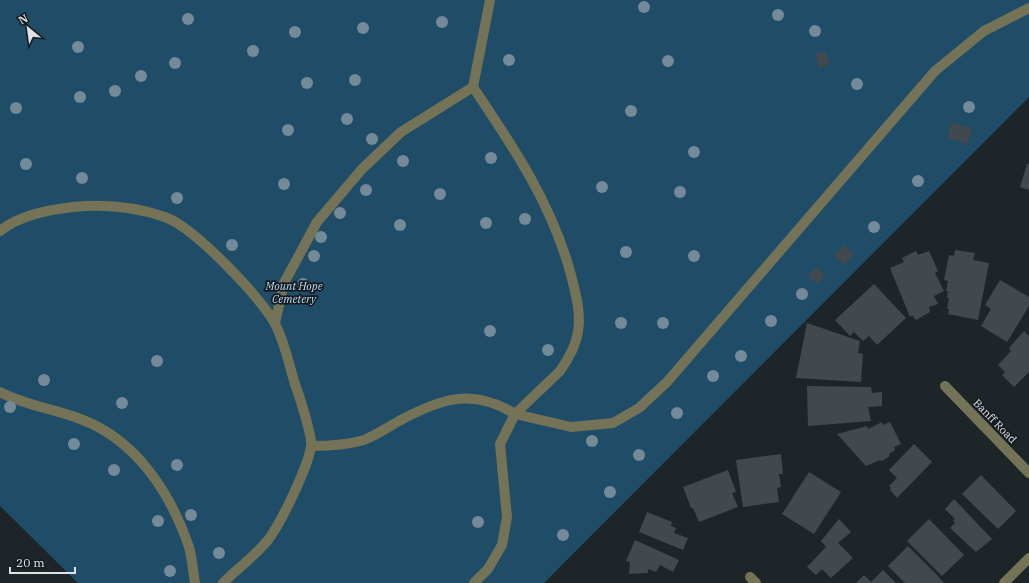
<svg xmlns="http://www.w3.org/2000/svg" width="1029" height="583" font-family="'IBM Plex Serif',serif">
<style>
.green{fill:#1f4c67}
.building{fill:#42494e}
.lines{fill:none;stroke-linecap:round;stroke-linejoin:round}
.minor{stroke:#757357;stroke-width:10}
.tree{fill:#748a99}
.labels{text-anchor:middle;stroke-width:3.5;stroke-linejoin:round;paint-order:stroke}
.park-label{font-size:11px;font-style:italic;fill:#baddf5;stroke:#151b20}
.street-label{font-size:11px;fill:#dde2e5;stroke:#151b20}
</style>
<rect width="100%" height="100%" fill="#1e2529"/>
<!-- green -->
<path class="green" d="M0 0H1029V97L544 583H78L0 506Z"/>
<!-- building -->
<g class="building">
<path d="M825 51 830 64 819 68 815 54Z"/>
<path d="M952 122 972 129 967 144 947 138Z"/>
<path d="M1027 164H1029V190L1020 187Z"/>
<path d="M844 245 854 255 844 265 834 255Z"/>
<path d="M955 250 975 253 973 260 989 263 978 320 948 314 949 309H947L949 298H947L948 291H946L948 281 944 280 949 255 954 256Z"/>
<path d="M916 251 918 255 929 251 938 271 935 273 944 291 934 296 938 304 929 307 930 312 916 320 912 315 910 317 890 268 904 262 902 258Z"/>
<path d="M817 267 825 275 817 284 808 275Z"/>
<path d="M1000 280 1029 297V306L1007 342 981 326 991 309 985 305Z"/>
<path d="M874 284 906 318 877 345 869 336 863 341 854 332 850 336 835 320Z"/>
<path d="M807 323 860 341 858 353 863 354 861 382 796 378Z"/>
<path d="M1024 331 1029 336V372L1014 387 1002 375 1005 372 998 365 1011 351 1009 348Z"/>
<path d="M807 386 871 387 872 393 882 392V406L868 407 871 421 808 426Z"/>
<path d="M882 422 883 425 890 422 901 444 894 447 895 450 889 454 890 456 882 461 880 460 866 466 837 434 867 426 868 429Z"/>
<path d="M914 444 932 462 897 498 890 490 891 488 889 486 897 478 889 470Z"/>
<path d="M781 454 783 474H779L781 487 777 488 779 502 743 507 736 460Z"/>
<path d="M728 470 736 492 732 493 738 507 699 522 693 508H691L683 487Z"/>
<path d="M809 472 841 492 814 534 782 514Z"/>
<path d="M981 475 1016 511 998 529 962 494Z"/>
<path d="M954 499 992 539 976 552 950 528 955 523 953 521 955 519 945 509Z"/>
<path d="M647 512 672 522 671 526 676 528 674 533 688 538 683 550 639 532Z"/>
<path d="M839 519 851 532 838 543 853 558 831 578 822 569 816 575 807 567 826 547 821 541Z"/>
<path d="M929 519 964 555 942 576 907 541Z"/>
<path d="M635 540 679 560 673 572 660 565 656 572 648 569V573L629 574 630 562 626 561Z"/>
<path d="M908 546 937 575 944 583H905L888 566Z"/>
<path d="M883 570 896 583H856L864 575 871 582Z"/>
</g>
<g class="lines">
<!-- minor -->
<g class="minor">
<path d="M0 231C20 215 48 210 73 207 103 204 136 207 165 217 195 228 257 294 274 322 284 339 289 365 295 384 299 395 313 438 311 447 307 469 281 523 268 540 255 556 237 569 223 583"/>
<path d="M275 323 284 283 317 222 362 169 401 132 473 87"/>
<path d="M945 386 1029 473"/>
<path d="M0 392C26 406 56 409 83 420 137 441 171 494 189 547 192 558 193 571 195 583"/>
<path d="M312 446C330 446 347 445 364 440 376 435 387 428 399 421 440 399 472 387 515 414L571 427 613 423 639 408 667 382 935 71 984 31 1029 8"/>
<path d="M750 577 756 583"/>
<path d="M474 583 488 569 502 545 507 517 500 444 515 414 560 371C567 361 576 345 578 332 581 312 576 295 571 275 552 204 514 148 473 87L490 0"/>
<path d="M1004 583 1029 558"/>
</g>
</g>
<!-- trees -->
<g class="tree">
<circle cx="644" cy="7" r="6"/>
<circle cx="778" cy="15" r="6"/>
<circle cx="188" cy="19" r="6"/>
<circle cx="442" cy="22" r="6"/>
<circle cx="363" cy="28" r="6"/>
<circle cx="815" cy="31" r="6"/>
<circle cx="295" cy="32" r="6"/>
<circle cx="78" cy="47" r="6"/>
<circle cx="253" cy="51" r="6"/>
<circle cx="509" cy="60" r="6"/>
<circle cx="668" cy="61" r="6"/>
<circle cx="175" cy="63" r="6"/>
<circle cx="141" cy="76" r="6"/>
<circle cx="355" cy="80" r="6"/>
<circle cx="307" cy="83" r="6"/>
<circle cx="857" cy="84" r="6"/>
<circle cx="115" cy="91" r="6"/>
<circle cx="80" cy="97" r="6"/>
<circle cx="969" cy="107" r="6"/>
<circle cx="16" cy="108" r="6"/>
<circle cx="631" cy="111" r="6"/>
<circle cx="347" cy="119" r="6"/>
<circle cx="288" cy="130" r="6"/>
<circle cx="372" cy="139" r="6"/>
<circle cx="694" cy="152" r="6"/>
<circle cx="491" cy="158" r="6"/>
<circle cx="403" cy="161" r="6"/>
<circle cx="26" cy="164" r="6"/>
<circle cx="82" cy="178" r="6"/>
<circle cx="918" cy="181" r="6"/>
<circle cx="284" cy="184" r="6"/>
<circle cx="602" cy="187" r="6"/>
<circle cx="366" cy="190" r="6"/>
<circle cx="680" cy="192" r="6"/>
<circle cx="440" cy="194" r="6"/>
<circle cx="177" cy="198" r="6"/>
<circle cx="340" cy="213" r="6"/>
<circle cx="525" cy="219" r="6"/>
<circle cx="486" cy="223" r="6"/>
<circle cx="400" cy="225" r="6"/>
<circle cx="874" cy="227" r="6"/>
<circle cx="321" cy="237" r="6"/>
<circle cx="232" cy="245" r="6"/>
<circle cx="626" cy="252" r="6"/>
<circle cx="314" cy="256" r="6"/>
<circle cx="694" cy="256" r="6"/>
<circle cx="303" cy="284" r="6"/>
<circle cx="802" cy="294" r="6"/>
<circle cx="771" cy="321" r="6"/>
<circle cx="621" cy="323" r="6"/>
<circle cx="663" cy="323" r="6"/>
<circle cx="490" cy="331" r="6"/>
<circle cx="548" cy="350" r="6"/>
<circle cx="741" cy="356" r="6"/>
<circle cx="157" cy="361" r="6"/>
<circle cx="713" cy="376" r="6"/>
<circle cx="44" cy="380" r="6"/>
<circle cx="122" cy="403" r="6"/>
<circle cx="10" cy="407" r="6"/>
<circle cx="677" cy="413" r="6"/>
<circle cx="592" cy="441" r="6"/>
<circle cx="74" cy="444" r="6"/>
<circle cx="639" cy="455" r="6"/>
<circle cx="177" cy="465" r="6"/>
<circle cx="114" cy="470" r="6"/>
<circle cx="610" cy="492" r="6"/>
<circle cx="191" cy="515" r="6"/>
<circle cx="158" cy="521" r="6"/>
<circle cx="478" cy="522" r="6"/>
<circle cx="563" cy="535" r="6"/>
<circle cx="219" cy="553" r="6"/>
<circle cx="170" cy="571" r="6"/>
</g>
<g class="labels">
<!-- park labels -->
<g class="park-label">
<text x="294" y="290">Mount Hope<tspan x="294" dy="13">Cemetery</tspan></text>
</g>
<!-- street labels -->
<g class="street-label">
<text transform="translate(995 421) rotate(46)" y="4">Banff Road</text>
</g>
</g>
<!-- north arrow -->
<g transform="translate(28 28) rotate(331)" stroke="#151b20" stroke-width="3" paint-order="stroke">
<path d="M0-3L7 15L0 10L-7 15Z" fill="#dde2e5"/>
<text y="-6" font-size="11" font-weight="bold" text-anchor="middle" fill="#dde2e5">N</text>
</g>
<!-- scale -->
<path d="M10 567v6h65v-6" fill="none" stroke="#dde2e5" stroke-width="2"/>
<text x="16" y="567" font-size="12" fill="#dde2e5" stroke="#151b20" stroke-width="3" paint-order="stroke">20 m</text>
</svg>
